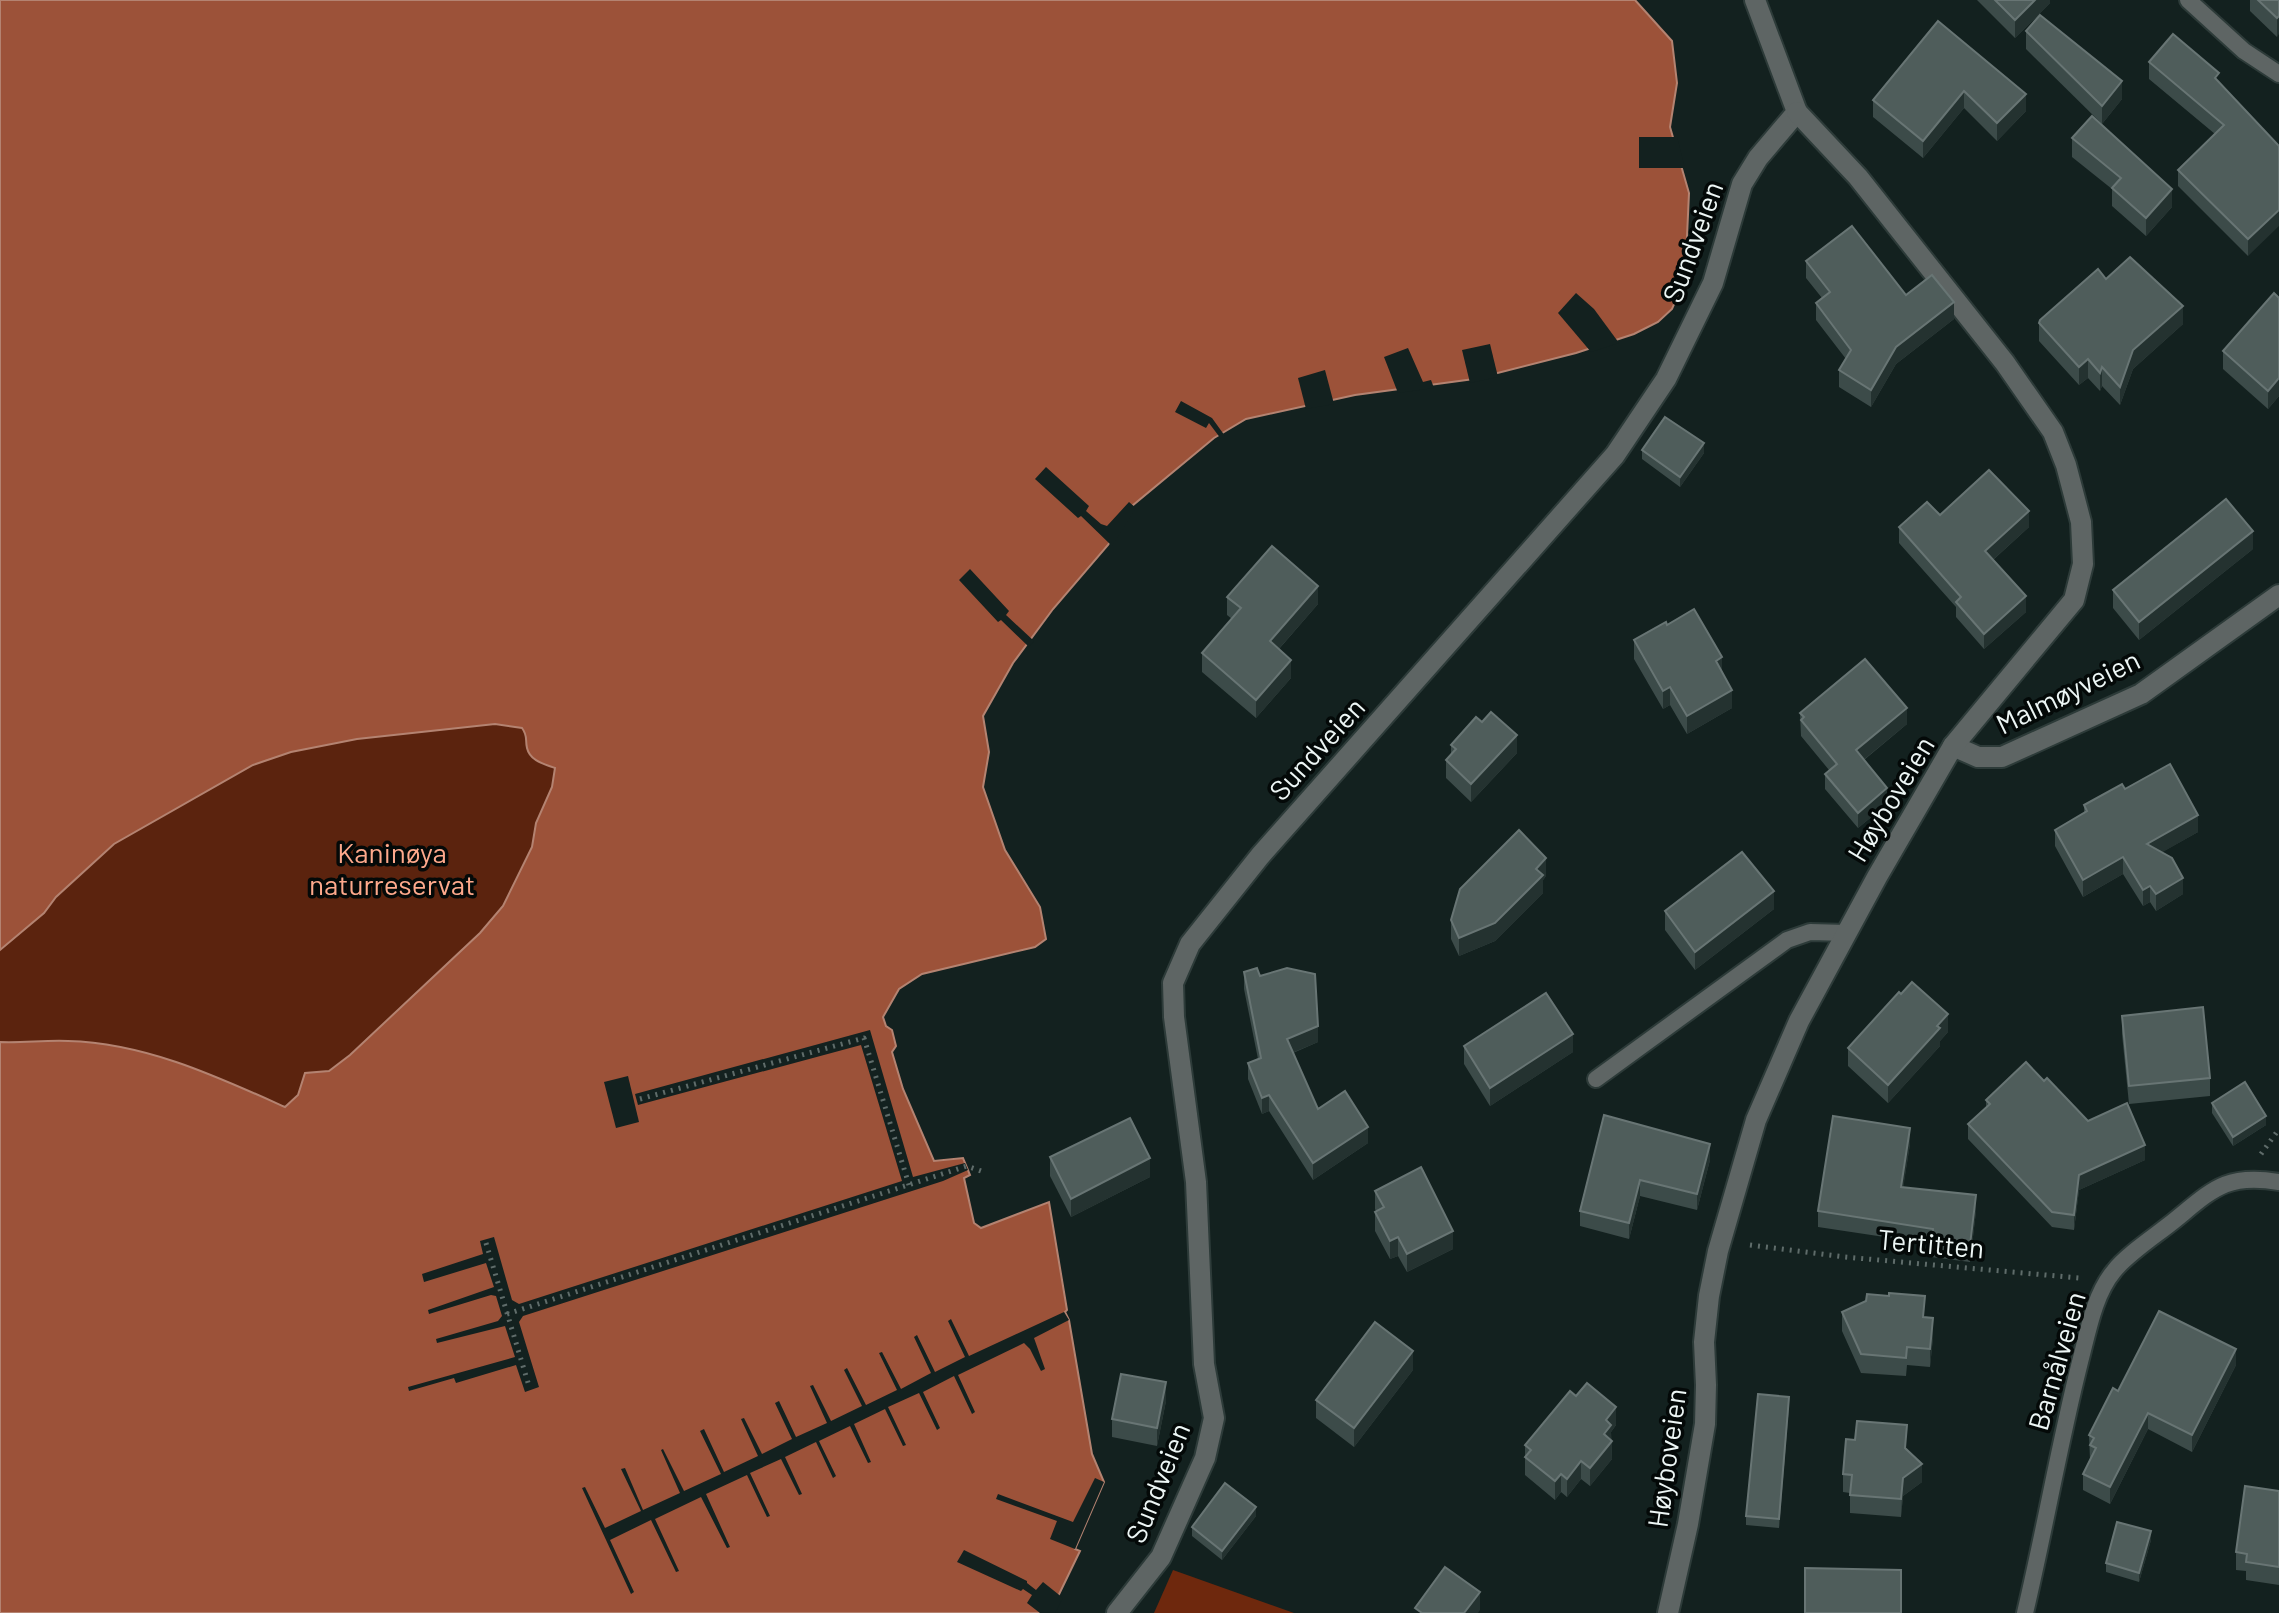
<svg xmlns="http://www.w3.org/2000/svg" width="2279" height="1613" font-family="Barlow,sans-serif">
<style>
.green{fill:#5b230e}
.forest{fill:#6e280d}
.water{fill:#9c5239;stroke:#b48371;stroke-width:2}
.pier{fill:#13211f}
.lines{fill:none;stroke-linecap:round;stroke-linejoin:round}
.lane-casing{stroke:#2d3b39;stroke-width:20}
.street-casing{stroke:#2d3b39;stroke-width:24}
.path{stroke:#5f6c6a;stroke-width:5;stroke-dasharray:2 6;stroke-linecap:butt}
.lane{stroke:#5e6564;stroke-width:16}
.street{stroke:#5e6564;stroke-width:20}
.wall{fill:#3c4b49}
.shaded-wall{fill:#243230}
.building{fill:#4f5d5b;stroke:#687574;stroke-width:2}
.labels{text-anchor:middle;stroke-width:7;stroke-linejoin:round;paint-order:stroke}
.street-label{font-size:28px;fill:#edf6f5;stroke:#040908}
.park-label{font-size:28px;fill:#fea98c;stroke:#040908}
</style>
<rect width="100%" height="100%" fill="#13211f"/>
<!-- green -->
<path class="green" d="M0 584 844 775 0 1310Z"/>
<!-- forest -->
<path class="forest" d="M1173 1570 1294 1613H1154Z"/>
<!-- water -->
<path class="water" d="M0 0H1635L1672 41 1677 83 1670 127 1689 193 1685 279 1672 309 1658 322 1634 334 1576 353 1474 379 1355 395 1246 419 1214 438 1132 506 1108 545 1053 609 1013 663 983 716 989 752 983 787 1005 850 1040 907 1046 939 1035 947 922 974 899 989 883 1017 886 1026 892 1030 896 1046 892 1052 903 1089 934 1161 963 1158 970 1175 964 1178 974 1223 981 1228 1049 1202 1067 1310 1065 1312 1069 1320 1092 1454 1104 1482 1075 1549 1080 1551 1050 1613H0V1042C23 1043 45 1040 68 1041 145 1043 216 1076 285 1107L298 1095 305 1073 329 1071 350 1055 480 933 503 906 532 847 536 823 552 787 555 768C544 764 530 761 527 748 525 739 528 736 522 728L495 724 357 739 291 752 253 765 114 844 56 897 44 913 0 950Z"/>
<!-- pier -->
<g class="pier">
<path d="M1639 137H1677L1685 168H1639Z"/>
<path d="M1576 293 1594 309 1619 343 1591 352 1558 313Z"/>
<path d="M1490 344 1498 377 1470 383 1462 350Z"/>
<path d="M1408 348 1423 382 1431 380 1434 388 1398 393 1384 357Z"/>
<path d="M1325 370 1334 404 1306 409 1298 378Z"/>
<path d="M1181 401 1212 418 1225 436 1221 439 1209 423 1206 428 1175 412Z"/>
<path d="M1046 467 1089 506 1086 511 1101 524 1107 526 1129 502 1136 508 1112 546 1081 516 1078 518 1035 479Z"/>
<path d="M970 569 1009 611 1006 615 1034 641 1029 647 1001 620 998 622 959 580Z"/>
<path d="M870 1030 913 1177 965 1163 968 1170 943 1181 523 1316 519 1322 539 1387 525 1392 516 1365 456 1383 454 1378 409 1391 408 1387 515 1357 505 1326 437 1343 436 1339 498 1321 502 1316 496 1296 491 1295 429 1314 428 1310 494 1287 486 1263 424 1282 422 1274 483 1254 480 1241 494 1237 512 1300 519 1304 902 1181 861 1045 638 1105 635 1094Z"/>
<path d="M628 1076 639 1122 616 1128 604 1082Z"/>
<path d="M1064 1312 1069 1320 1034 1338 1045 1369 1041 1371 1030 1349 1024 1343 958 1375 975 1412 972 1414 954 1376 923 1392 940 1428 937 1430 919 1393 888 1407 906 1445 903 1446 885 1409 854 1424 871 1462 868 1463 850 1426 819 1441 836 1476 833 1478 816 1442 785 1457 802 1494 799 1495 781 1459 750 1473 770 1516 767 1517 747 1475 706 1494 730 1547 727 1548 701 1497 655 1519 679 1571 676 1572 651 1520 610 1540 634 1592 631 1594 582 1488 585 1487 605 1528 641 1511 621 1469 625 1468 643 1510 680 1493 661 1450 663 1449 684 1491 721 1474 700 1431 704 1429 724 1472 758 1456 741 1419 744 1418 762 1454 792 1439 775 1403 779 1401 796 1437 827 1423 810 1386 813 1385 831 1421 862 1406 844 1370 847 1368 866 1405 897 1390 879 1353 882 1352 901 1389 931 1373 914 1337 917 1335 935 1372 965 1357 948 1321 951 1319 969 1356Z"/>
<path d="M1095 1478 1104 1482 1075 1549 1050 1539 1057 1521 996 1499 998 1494 1073 1522Z"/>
<path d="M964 1550 1027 1581V1583L1036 1590 1043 1582 1063 1598 1055 1613H1040L1027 1603 1032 1595 1023 1589 1021 1591 957 1562Z"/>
</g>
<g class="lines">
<defs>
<g id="lane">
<path d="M2188 0 2244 51 2279 74"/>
<path d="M1596 1079 1787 940 1810 932 1847 933"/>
<path d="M2025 1613C2045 1529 2059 1445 2080 1362 2088 1332 2094 1295 2114 1271 2127 1254 2158 1234 2175 1220 2213 1189 2227 1173 2279 1182"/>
</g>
<g id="street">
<path d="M1953 746 1978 757H2002L2141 694 2279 595"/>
<path d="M1117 1613 1161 1557 1205 1458 1214 1418 1204 1364 1196 1182 1174 1017 1173 983 1190 944 1260 856 1615 455 1666 379 1713 283 1742 184 1758 158 1797 112 1755 0"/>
<path d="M1668 1613 1688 1524 1705 1424 1706 1385 1704 1342 1709 1296 1718 1251 1756 1120 1799 1021 1877 877 1953 746 2074 600 2083 564 2081 522 2066 465 2053 432 2005 363 1858 177 1797 112"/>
</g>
</defs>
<!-- lane casing -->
<use href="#lane" class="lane-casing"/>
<!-- street casing -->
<use href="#street" class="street-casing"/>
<!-- path -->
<g class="path">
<path d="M640 1099 864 1038 909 1185"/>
<path d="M2261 1154 2279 1129"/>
<path d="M486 1243 529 1386"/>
<path d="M1750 1245 1845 1257 2079 1278"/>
<path d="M507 1314 967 1166 981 1171"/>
</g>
<!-- lane -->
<use href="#lane" class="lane"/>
<!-- street -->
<use href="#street" class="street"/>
</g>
<!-- wall -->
<g class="wall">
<path d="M1977 0H2050V3L2015 38Z"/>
<path d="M2250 0H2279L2277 37 2250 11Z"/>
<path d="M1938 21 2026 111 1997 141 1964 108 1923 158 1873 117V100Z"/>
<path d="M2026 31 2122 99 2102 124 2026 49Z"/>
<path d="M2149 62 2219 82 2279 146 2248 256 2178 186V170L2215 134 2149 79Z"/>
<path d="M2072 138 2172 207 2146 236 2112 206V189L2072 157Z"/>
<path d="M1806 261 1906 295 1954 319 1896 364 1871 407 1839 387V370L1846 359 1816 320V303L1822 298 1806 278Z"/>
<path d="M2106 279 2183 324 2133 369 2120 405 2102 386 2100 391 2088 378 2079 385 2039 341V323Z"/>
<path d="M2279 298V396L2268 409 2223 369V351Z"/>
<path d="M1642 450 1704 453 1680 487 1642 459Z"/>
<path d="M1940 515 2029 527 1993 560 2026 612 1984 649 1956 617V607L1899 543V527Z"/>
<path d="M2253 549 2139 640 2113 608V590Z"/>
<path d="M1227 597 1318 604 1279 649 1291 678 1256 718 1202 672V653L1232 619 1227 615Z"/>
<path d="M1634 640 1722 673 1732 708 1687 734 1670 705 1663 709 1634 659Z"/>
<path d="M1800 713 1907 724 1864 760 1887 804 1858 828 1825 789V774L1829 770 1801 736Z"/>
<path d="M1451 745 1517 753 1471 802 1446 778V760L1451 755Z"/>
<path d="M2125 789 2198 832 2162 852 2183 894 2156 911 2150 902 2143 906 2123 874 2083 897 2055 846V830L2084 813V805Z"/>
<path d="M1546 876 1543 880V893L1495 941 1459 956 1451 939V920Z"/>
<path d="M1774 909 1695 970 1665 930V911Z"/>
<path d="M1244 972 1260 976 1318 1042 1293 1053 1318 1109 1368 1143 1313 1180 1269 1111 1262 1114 1248 1079V1063L1258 1059 1244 989Z"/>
<path d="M2122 1016 2210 1078V1096L2129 1104 2122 1034Z"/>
<path d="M1948 1032 1940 1041V1046L1888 1103 1848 1066V1048Z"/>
<path d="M1464 1046 1573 1052 1490 1106 1464 1064Z"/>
<path d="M2044 1081 2088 1121 2145 1160 2079 1190 2074 1230 2052 1227 1968 1139V1124L1986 1107V1100Z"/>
<path d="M2212 1103 2266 1125 2233 1146 2212 1113Z"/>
<path d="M1604 1115 1710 1160 1697 1210 1640 1196 1629 1239 1580 1226V1211Z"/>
<path d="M1910 1144 1903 1187 1976 1211 1970 1262 1931 1257V1244L1818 1227V1211Z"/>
<path d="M1050 1157 1150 1177 1071 1217 1050 1176Z"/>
<path d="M1375 1191 1453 1249 1407 1272 1398 1256 1390 1259 1375 1231V1212L1376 1211 1375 1209Z"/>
<path d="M1842 1312 1925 1318 1933 1337 1930 1367 1907 1365 1906 1376 1861 1373 1842 1331Z"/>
<path d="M2236 1365 2192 1452 2148 1429 2110 1504 2083 1490V1474L2090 1460 2089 1435 2118 1391Z"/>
<path d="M1413 1370 1354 1447 1316 1418V1400Z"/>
<path d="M1576 1396 1616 1425 1611 1432 1612 1459 1590 1486 1581 1479 1567 1497 1561 1492 1555 1500 1525 1475V1445Z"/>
<path d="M1166 1401 1157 1446 1112 1437V1419Z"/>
<path d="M1789 1406 1779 1528 1746 1525V1516Z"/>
<path d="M1907 1449 1922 1482 1903 1496 1901 1517 1850 1513V1493L1843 1492V1474Z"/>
<path d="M2279 1491V1585L2246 1580V1571L2236 1570V1552Z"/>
<path d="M1256 1516 1222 1560 1192 1536V1527Z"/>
<path d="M2151 1540 2139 1582 2106 1572V1563Z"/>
</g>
<!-- shaded-wall -->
<g class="shaded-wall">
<path d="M2035 0H2050V3L2015 38V20Z"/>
<path d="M2279 16V34L2277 37V18Z"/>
<path d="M2122 81V99L2102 124V106Z"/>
<path d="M1964 91V108L1923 158V141Z"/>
<path d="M2026 94V111L1997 141V123Z"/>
<path d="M2172 189V207L2146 236V218Z"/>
<path d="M2279 210V226L2248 256V239Z"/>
<path d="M1954 302V319L1896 364 1871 407V390L1896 347Z"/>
<path d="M2183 306V324L2133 369 2120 405V387L2133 350Z"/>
<path d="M2088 359V378L2079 385V367Z"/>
<path d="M2102 367V386L2100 391V373Z"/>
<path d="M2279 378V396L2268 409V391Z"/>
<path d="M1704 443V453L1680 487V477Z"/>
<path d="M2029 511V527L1985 567V551Z"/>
<path d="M2253 531V549L2139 640V622Z"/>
<path d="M1318 586V604L1270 659V641Z"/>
<path d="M2026 596V612L1984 649V634Z"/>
<path d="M1722 657V675L1716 661Z"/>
<path d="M1291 660V678L1256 718V700Z"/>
<path d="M1670 687V705L1663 709V691Z"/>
<path d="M1732 690V708L1687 734V716Z"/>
<path d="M1907 708V724L1856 766V750Z"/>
<path d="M1517 735V753L1471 802V784Z"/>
<path d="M1887 788V804L1858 828V813Z"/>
<path d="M2198 815V832L2147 861V844Z"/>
<path d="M2123 857V874L2083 897V880Z"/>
<path d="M1546 858V876L1543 880V893L1495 941 1459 956V938Z"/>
<path d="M2183 878V894L2156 911V894Z"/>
<path d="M2150 886V902L2143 906V890Z"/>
<path d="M1774 891V909L1695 970V952Z"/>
<path d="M1948 1014V1032L1940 1041V1046L1888 1103V1085Z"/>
<path d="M1318 1026V1042L1287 1055V1039Z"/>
<path d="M1573 1034V1052L1490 1106V1088Z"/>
<path d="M1269 1095V1111L1262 1114V1098Z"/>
<path d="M2266 1116V1125L2233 1146V1137Z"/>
<path d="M1368 1127V1143L1313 1180V1163Z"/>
<path d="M1910 1128V1144L1901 1203V1187Z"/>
<path d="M1710 1144V1160L1697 1210V1194Z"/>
<path d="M2145 1145V1160L2079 1190 2074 1230V1215L2079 1175Z"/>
<path d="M1150 1158V1177L1071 1217V1199Z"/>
<path d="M1640 1180V1196L1629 1239V1223Z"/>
<path d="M1976 1195V1211L1970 1262V1245Z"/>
<path d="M1453 1231V1249L1407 1272V1254Z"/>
<path d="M1398 1237V1256L1390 1259V1241Z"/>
<path d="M1933 1318V1337L1930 1367V1349Z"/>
<path d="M2236 1349V1365L2192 1452V1435Z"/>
<path d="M1413 1351V1370L1354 1447V1428Z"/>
<path d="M1166 1382V1401L1157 1446V1428Z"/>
<path d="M1789 1397V1406L1779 1528V1519Z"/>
<path d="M1616 1407V1425L1611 1432 1612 1459 1590 1486V1468L1606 1420Z"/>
<path d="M2148 1413V1429L2110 1504V1487Z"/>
<path d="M1581 1461V1479L1567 1497V1479Z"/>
<path d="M1922 1464V1482L1903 1496 1901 1517 1903 1478Z"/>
<path d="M1561 1474V1492L1555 1500V1481Z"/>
<path d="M1256 1507V1516L1222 1560V1551Z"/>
<path d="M2151 1531V1540L2139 1582V1573Z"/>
<path d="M1480 1592V1610L1478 1613H1464Z"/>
</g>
<!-- building -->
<g class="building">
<path d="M1995 0H2035L2015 20Z"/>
<path d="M2258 0H2279V16L2277 18Z"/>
<path d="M2040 15 2122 81 2102 106 2026 31Z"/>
<path d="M1938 21 2026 94 1997 123 1964 91 1923 141 1873 100Z"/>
<path d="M2173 34 2219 73 2215 78 2279 146V210L2248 239 2178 170 2224 125 2149 62Z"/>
<path d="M2092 116 2172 189 2146 218 2112 188 2121 178 2072 138Z"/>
<path d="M1852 226 1906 295 1932 275 1954 302 1896 347 1871 390 1839 370 1851 350 1816 303 1830 292 1806 261Z"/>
<path d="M2130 257 2183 306 2133 350 2120 387 2102 367 2100 373 2088 359 2079 367 2039 323 2040 320 2098 269 2106 279Z"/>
<path d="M2274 293 2279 298V378L2268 391 2223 351Z"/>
<path d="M1665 417 1704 443 1680 477 1642 450Z"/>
<path d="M1989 470 2029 511 1985 551 2026 596 1984 634 1956 602 1961 597 1899 527 1927 502 1940 515Z"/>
<path d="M2226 499 2253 531 2139 622 2113 590Z"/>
<path d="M1272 546 1318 586 1270 641 1291 660 1256 700 1202 653 1241 608 1227 597Z"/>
<path d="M1694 609 1722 657 1716 661 1732 690 1687 716 1670 687 1663 691 1634 640 1666 622 1667 625Z"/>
<path d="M1865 659 1907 708 1856 750 1887 788 1858 813 1825 774 1837 764 1801 720 1804 717 1800 713Z"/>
<path d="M1491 712 1517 735 1471 784 1446 760 1456 749 1451 745 1476 717 1482 722Z"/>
<path d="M2170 764 2198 815 2147 844 2172 858 2183 878 2156 894 2150 886 2143 890 2123 857 2083 880 2055 830 2087 811 2084 805 2122 784 2125 789Z"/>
<path d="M1519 830 1546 858 1536 869 1543 875 1495 923 1459 938 1451 920 1460 889Z"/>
<path d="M1742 852 1774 891 1695 952 1665 911Z"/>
<path d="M1257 968 1260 976 1287 968 1315 974 1318 1026 1287 1039 1318 1109 1345 1091 1368 1127 1313 1163 1269 1095 1262 1098 1248 1063 1261 1058 1244 972Z"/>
<path d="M1912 982 1948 1014 1937 1026 1940 1028 1888 1085 1848 1048 1899 992 1901 994Z"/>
<path d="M1546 993 1573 1034 1490 1088 1464 1046Z"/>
<path d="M2203 1007 2210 1078 2129 1086 2122 1016Z"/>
<path d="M2026 1062 2044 1081 2047 1078 2088 1121 2127 1103 2145 1145 2079 1175 2074 1215 2052 1212 1968 1124 1990 1104 1986 1100Z"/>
<path d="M2245 1082 2266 1116 2233 1137 2212 1103Z"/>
<path d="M1604 1115 1710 1144 1697 1194 1640 1180 1629 1223 1580 1211Z"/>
<path d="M1833 1116 1910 1128 1901 1187 1976 1195 1970 1245 1931 1241 1933 1229 1818 1211Z"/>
<path d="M1130 1118 1150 1158 1071 1199 1050 1157Z"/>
<path d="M1421 1167 1453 1231 1407 1254 1398 1237 1390 1241 1375 1212 1384 1207 1375 1191Z"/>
<path d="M1889 1293 1925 1296 1923 1317 1933 1318 1930 1349 1907 1347 1906 1358 1861 1354 1842 1312 1866 1301 1867 1294 1889 1296Z"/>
<path d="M2159 1311 2236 1349 2192 1435 2148 1413 2110 1487 2083 1474 2096 1448 2090 1445 2094 1438 2089 1435 2113 1388 2118 1391Z"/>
<path d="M1375 1322 1413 1351 1354 1428 1316 1400Z"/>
<path d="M1121 1374 1166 1382 1157 1428 1112 1419Z"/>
<path d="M1587 1383 1616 1407 1606 1420 1611 1425 1604 1434 1612 1441 1590 1468 1581 1461 1567 1479 1561 1474 1555 1481 1525 1457 1531 1450 1525 1445 1570 1391 1576 1396Z"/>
<path d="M1758 1394 1789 1397 1779 1519 1746 1516Z"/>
<path d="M1857 1421 1907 1425 1905 1448 1922 1464 1903 1478 1901 1499 1850 1495 1852 1475 1843 1474 1846 1439 1855 1440Z"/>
<path d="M1225 1483 1256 1507 1222 1551 1192 1527Z"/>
<path d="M2245 1486 2279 1491V1567L2246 1562 2247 1554 2236 1552Z"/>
<path d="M2117 1522 2151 1531 2139 1573 2106 1563Z"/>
<path d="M1445 1567 1480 1592 1464 1613H1422L1415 1608Z"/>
<path d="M1805 1568 1901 1570V1613H1805Z"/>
</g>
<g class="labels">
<!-- street labels -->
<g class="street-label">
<text transform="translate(1693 242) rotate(-70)" y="10">Sundveien</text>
<text transform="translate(2068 692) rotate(-26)" y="10">Malmøyveien</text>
<text transform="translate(1317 749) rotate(-48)" y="10">Sundveien</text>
<text transform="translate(1891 799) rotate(-59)" y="10">Høyboveien</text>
<text transform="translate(1931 1244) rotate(5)" y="10">Tertitten</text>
<text transform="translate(2057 1361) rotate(-74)" y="10">Barnålveien</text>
<text transform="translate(1667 1458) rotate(-82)" y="10">Høyboveien</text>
<text transform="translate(1158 1483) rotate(-68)" y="10">Sundveien</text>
</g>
<!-- park labels -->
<g class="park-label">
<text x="392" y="863">Kaninøya<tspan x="392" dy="32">naturreservat</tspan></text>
</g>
</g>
</svg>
